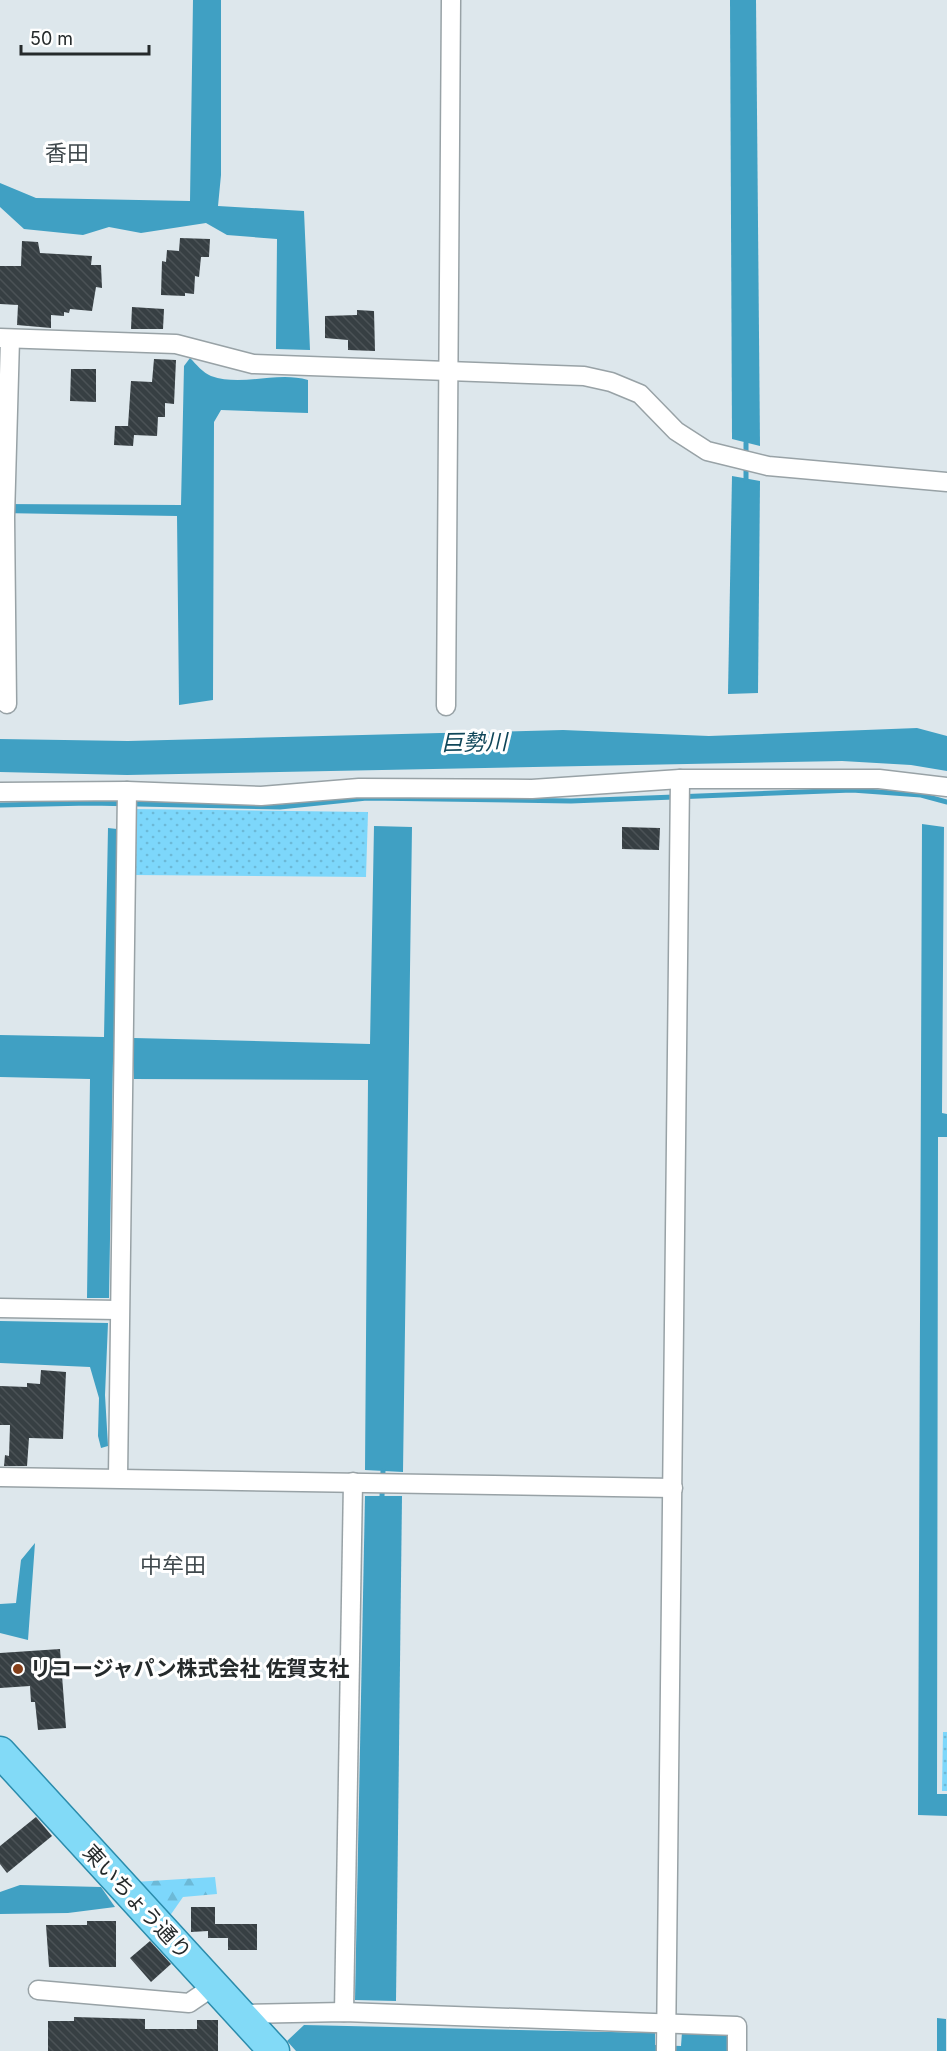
<svg xmlns="http://www.w3.org/2000/svg" width="947" height="2051" font-family="Inter,'Noto Sans JP',sans-serif">
<style>
.grass{fill:url(#grass-dots)}
.forest{fill:url(#forest-firs)}
.water{fill:#40a0c3}
.lines{fill:none;stroke-linecap:round;stroke-linejoin:round}
.stream{stroke:#40a0c3;stroke-width:5}
.building{fill:url(#building-back-hatch)}
.minor-casing{stroke:#98a2a6;stroke-width:21}
.primary-casing{stroke:#2b8cac;stroke-width:33}
.minor{stroke:#fff;stroke-width:18}
.primary{stroke:#82daf7;stroke-width:30}
.poi-dot{fill:#853f1a;stroke:#fff;stroke-width:2}
.labels{text-anchor:middle;stroke-width:6;stroke-linejoin:round;paint-order:stroke}
.poi-label{font-size:21px;font-weight:bold;fill:#252a2b;stroke:#fff;text-anchor:start}
.street-label{font-size:21px;fill:#252a2b;stroke:#fff}
.neighbourhood-label{font-size:22px;fill:#3f484c;stroke:#fff}
.water-label{font-size:22px;font-style:italic;fill:#0f4659;stroke:#fff}
</style>
<defs>
<pattern id="grass-dots" width="8" height="8" patternUnits="userSpaceOnUse" patternTransform="scale(1.5)"><rect width="8" height="8" fill="#7dd7fb"/><path d="M2 2h.1M6 6h.1" fill="none" stroke="#6cb9d7" stroke-width="1.8" stroke-linecap="round"/></pattern>
<pattern id="forest-firs" width="22" height="20" patternUnits="userSpaceOnUse" patternTransform="scale(1.5)"><rect width="22" height="20" fill="#7dd7fb"/><path d="M5 1l3.5 6h-7zM16 11l3.5 6h-7z" fill="#6cb9d7"/></pattern>
<pattern id="building-back-hatch" width="6" height="6" patternUnits="userSpaceOnUse" patternTransform="scale(1.5)"><rect width="6" height="6" fill="#373f43"/><path d="M-1 5l2 2M0 0l6 6M5-1l2 2" fill="none" stroke="#4b5256"/></pattern>
</defs>
<rect width="100%" height="100%" fill="#dde7ec"/>
<!-- grass -->
<g class="grass">
<path d="M133 809 368 812 366 877 132 875Z"/>
<path d="M943 1732H947V1791H942Z"/>
</g>
<!-- forest -->
<path class="forest" d="M215 1877 217 1894 183 1897 167 1920 134 1882Z"/>
<!-- water -->
<g class="water">
<path d="M193 0H221V175L218 206 304 211 310 350 276 349 277 239 227 235 206 223 141 233 109 227 83 235 24 229 0 207V183L36 198 190 201Z"/>
<path d="M730 0H756L760 446 732 439Z"/>
<path d="M190 358C196 364 203 373 211 376 242 387 276 371 308 380V413L221 410 214 422 213 700 179 705 177 516 0 513V504L181 505 184 366Z"/>
<path d="M732 476 760 481 758 693 728 694Z"/>
<path d="M917 728 947 736V771L911 765 842 761 127 775 0 772V739L128 741 563 730 709 736Z"/>
<path d="M922 824 944 827 942 1113 947 1114V1137H938L937 1794H947V1816L918 1815Z"/>
<path d="M374 826 412 827 403 1472 365 1470 368 1080 134 1079 133 1060 113 1061 109 1298H87L90 1079 0 1077V1035L104 1037 108 828 117 829 115 1056 133 1053 134 1038 370 1044Z"/>
<path d="M0 1321 108 1323 105 1395 108 1446 101 1448 98 1436 99 1398 90 1367 0 1363Z"/>
<path d="M365 1496H402L396 2001 355 2000Z"/>
<path d="M35 1543 28 1640 0 1633V1604L16 1603 21 1560Z"/>
<path d="M20 1885 101 1887 115 1907 68 1913 0 1914V1892Z"/>
<path d="M937 2018 946 2019V2051H937Z"/>
<path d="M304 2025 655 2033V2045L681 2046 682 2032 727 2035V2051H296L287 2041Z"/>
</g>
<g class="lines">
<!-- stream -->
<g class="stream">
<path d="M746 456V443"/>
<path d="M746 479V465"/>
<path d="M0 805 90 803 280 807 367 798 571 801 852 790 921 795 947 802"/>
<path d="M382 1496 383 1471"/>
</g>
</g>
<!-- building -->
<g class="building">
<path d="M180 238 210 239 209 257H201L199 277 195 276 194 294 185 293V296L161 295 162 261 166 262 167 250 179 251Z"/>
<path d="M22 241 38 242 40 253 92 256 91 265H101L102 288 96 287 92 311 70 309 69 313 64 312V316L51 315V328L17 325 18 305 0 304V266H21Z"/>
<path d="M132 307 164 309 163 329H131Z"/>
<path d="M357 310 374 311 375 351 348 350V340L325 338V316L357 315Z"/>
<path d="M154 359 176 360 174 404 165 403V417H158L157 436 134 435 133 446 114 445 115 426H128L131 381 152 382Z"/>
<path d="M71 369H96V402L70 401Z"/>
<path d="M622 827 660 828 659 850 622 849Z"/>
<path d="M41 1370 66 1372 63 1439 29 1438 27 1466H4L5 1455 9 1456 10 1425H0V1386L27 1387V1383L40 1384Z"/>
<path d="M60 1649 66 1728 38 1730 35 1702H31L30 1686 0 1688V1653Z"/>
<path d="M36 1817 52 1836 7 1873 0 1864V1846Z"/>
<path d="M191 1907H215V1924H257V1950H228V1938H208V1931L191 1932Z"/>
<path d="M87 1921H116V1967H49L46 1925H87Z"/>
<path d="M150 1941 171 1964 151 1982 130 1958Z"/>
<path d="M74 2017 145 2019V2029H197V2020H218V2051H48V2021H74Z"/>
</g>
<g class="lines">
<defs>
<g id="minor">
<path d="M0 338 176 344 253 364 584 376 611 382 640 394 676 431 707 451 768 466 947 482"/>
<path d="M7 704 5 517 10 339"/>
<path d="M446 706 451 0"/>
<path d="M127 791 261 796 359 788 532 789 680 779H879L947 787"/>
<path d="M0 792 127 791 118 1477"/>
<path d="M0 1308 118 1310"/>
<path d="M0 1477 673 1488"/>
<path d="M38 1990 189 2003 214 1986"/>
<path d="M344 2012 353 1482"/>
<path d="M240 2014 344 2012 737 2026V2051"/>
<path d="M666 2051 680 779"/>
</g>
<path id="primary" d="M0 1752 274 2051"/>
</defs>
<!-- minor casing -->
<use href="#minor" class="minor-casing"/>
<!-- primary casing -->
<use href="#primary" class="primary-casing"/>
<!-- minor -->
<use href="#minor" class="minor"/>
<!-- primary -->
<use href="#primary" class="primary"/>
</g>
<!-- markers -->
<circle class="poi-dot" cx="18" cy="1669" r="6"/>
<g class="labels">
<!-- poi labels -->
<g class="poi-label">
<text x="30" y="1676">リコージャパン株式会社 佐賀支社</text>
</g>
<!-- street labels -->
<g class="street-label">
<text transform="translate(137 1902) rotate(47)" y="7">東いちょう通り</text>
</g>
<!-- neighbourhood labels -->
<g class="neighbourhood-label">
<text x="67" y="161">香田</text>
<text x="173" y="1573">中牟田</text>
</g>
<!-- water labels -->
<g class="water-label">
<text transform="translate(474 742) rotate(-1)" y="8">巨勢川</text>
</g>
</g>
<!-- scale -->
<path d="M21 45v9h128v-9" fill="none" stroke="#252a2b" stroke-width="3"/>
<text x="30" y="45" font-size="18" fill="#252a2b" stroke="#ffffff" stroke-width="4.5" paint-order="stroke">50 m</text>
</svg>
